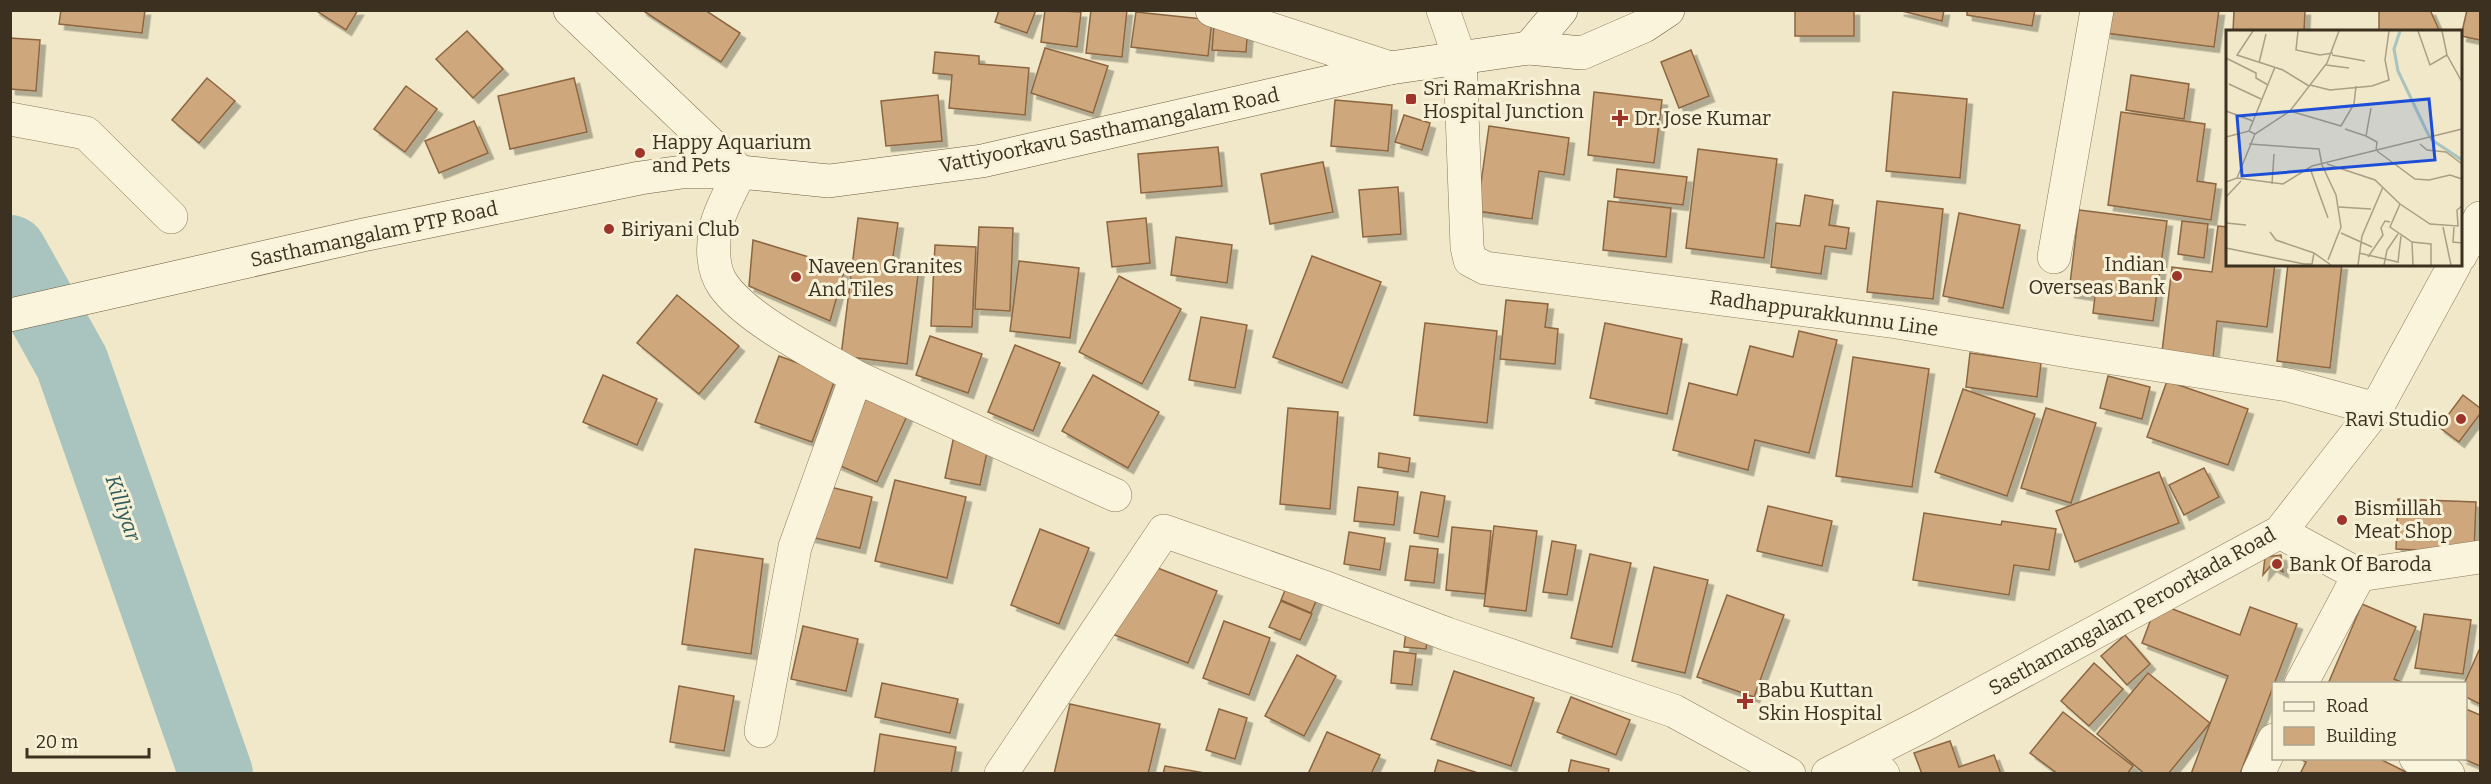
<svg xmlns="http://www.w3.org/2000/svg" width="2491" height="784" font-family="Bitter,serif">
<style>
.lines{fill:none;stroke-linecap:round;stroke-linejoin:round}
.river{stroke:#a9c4be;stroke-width:74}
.building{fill:#cea77d;stroke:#8c6641;stroke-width:1.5;filter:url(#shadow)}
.minor-casing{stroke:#8c7a5c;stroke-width:34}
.tertiary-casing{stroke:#8c7a5c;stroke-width:34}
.secondary-casing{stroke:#6e5b3f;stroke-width:34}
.minor{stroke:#faf4dc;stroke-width:33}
.tertiary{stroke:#faf4dc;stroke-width:33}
.secondary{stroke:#faf4dc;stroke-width:33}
.poi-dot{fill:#9d352b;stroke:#f7f1d8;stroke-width:2}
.labels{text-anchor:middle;stroke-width:6;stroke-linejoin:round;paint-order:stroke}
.poi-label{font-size:20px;fill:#3c3120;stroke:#f7f1d8;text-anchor:start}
.street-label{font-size:20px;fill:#3c3120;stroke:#f7f1d8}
.water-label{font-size:21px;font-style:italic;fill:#2f5b5c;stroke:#f7f1d8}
.inset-river{fill:none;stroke:#a9c4be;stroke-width:3}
.inset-road{fill:none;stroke:#a89f85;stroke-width:1.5}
.view{fill:#1d4ed8;fill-opacity:0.15;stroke:#1d4ed8;stroke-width:3}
.inset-edge{fill:none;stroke:#3c3120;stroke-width:3}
</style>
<defs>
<filter id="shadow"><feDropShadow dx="5.5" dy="5.5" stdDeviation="0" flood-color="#0004"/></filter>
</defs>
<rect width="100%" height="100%" fill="#f0e8c8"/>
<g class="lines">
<!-- river -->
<path class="river" d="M10 252 72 363 216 774"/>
</g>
<!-- building -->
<g class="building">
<path d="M61 10H145L142 33 59 24Z"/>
<path d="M315 10H358L346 30Z"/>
<path d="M642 10H705L740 33 721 62Z"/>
<path d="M999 10H1036L1027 33 995 22Z"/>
<path d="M1045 10 1081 12 1077 47 1041 42Z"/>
<path d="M1091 10H1127L1122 57 1086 53Z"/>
<rect x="1795" y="10" width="59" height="26"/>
<path d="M1898 10H1944L1942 21Z"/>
<path d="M1967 10H2035L2032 26 1967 15Z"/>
<path d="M2108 10H2219L2214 47 2105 33Z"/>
<path d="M2234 10H2305L2304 32H2233Z"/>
<path d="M2379 10H2430L2440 32H2379Z"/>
<path d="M2467 10H2480V40L2461 36Z"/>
<path d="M1136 12 1212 20 1208 56 1131 47Z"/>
<path d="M1214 25 1248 27 1246 52 1212 50Z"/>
<path d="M467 31 503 69 473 98 436 59Z"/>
<path d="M10 38 40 40 36 91 10 89Z"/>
<path d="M1045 48 1108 66 1093 113 1031 93Z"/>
<path d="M1691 50 1709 96 1679 108 1661 62Z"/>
<path d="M935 52 979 56V64L1029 68 1025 115 949 108 952 75 933 73Z"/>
<path d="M2131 75 2189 84 2184 119 2126 110Z"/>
<path d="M207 78 235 101 199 143 172 120Z"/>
<path d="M574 78 587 132 510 149 498 96Z"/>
<path d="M406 86 437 109 405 152 374 129Z"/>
<path d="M1594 92 1662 100 1654 163 1588 155Z"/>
<path d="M1893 92 1967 99 1960 178 1886 171Z"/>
<path d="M938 95 942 141 886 146 881 101Z"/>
<path d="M1335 100 1392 105 1388 151 1331 146Z"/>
<path d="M2121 112 2205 124 2197 181 2216 184 2211 220 2108 205Z"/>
<path d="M1404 115 1430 123 1422 150 1395 142Z"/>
<path d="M474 121 488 153 439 173 425 141Z"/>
<path d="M1489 126 1569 138 1564 175 1539 171 1532 219 1477 211Z"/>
<path d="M1218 147 1222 186 1141 193 1138 154Z"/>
<path d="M1698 149 1777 159 1764 258 1686 248Z"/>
<path d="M1323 162 1333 212 1270 224 1261 174Z"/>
<path d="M1617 169 1687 177 1683 205 1614 197Z"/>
<path d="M1398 187 1401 234 1363 237 1359 190Z"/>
<path d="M1805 195 1833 200 1829 225 1849 228 1846 249 1825 246 1821 274 1771 267 1776 223 1800 226Z"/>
<path d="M1608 201 1671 208 1666 257 1603 250Z"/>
<path d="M1877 201 1943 209 1933 299 1867 292Z"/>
<path d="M2079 210 2167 221 2153 321 2093 313 2095 296 2069 292Z"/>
<path d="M1959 213 2020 225 2003 308 1943 296Z"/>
<path d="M858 218 898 223 892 263 919 267 907 364 841 356Z"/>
<path d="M1146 218 1150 263 1112 267 1107 222Z"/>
<path d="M2182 221 2208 224 2204 258 2178 254Z"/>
<path d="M2218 226 2227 227V264H2275L2267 327 2217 321 2213 358 2162 352 2172 267 2212 272Z"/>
<path d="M979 227 1013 228 1010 311 975 309Z"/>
<path d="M1176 237 1232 245 1227 283 1171 275Z"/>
<path d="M753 240 845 268 830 321 749 286Z"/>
<path d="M935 245 976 247 972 327 931 326Z"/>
<path d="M1312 256 1381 282 1342 383 1273 357Z"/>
<path d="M1019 261 1079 268 1070 338 1010 331Z"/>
<path d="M2288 264H2342L2330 368 2277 361Z"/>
<path d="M1119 276 1181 309 1142 384 1079 352Z"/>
<path d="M677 295 739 346 699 394 637 343Z"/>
<path d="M1506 300 1548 304 1545 327 1558 329 1555 364 1500 359Z"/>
<path d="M1201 317 1247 325 1235 388 1189 380Z"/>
<path d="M1425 323 1497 331 1487 423 1414 415Z"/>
<path d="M1605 323 1682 339 1667 414 1590 398Z"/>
<path d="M1799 331 1837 340 1809 453 1755 440 1748 470 1673 450 1689 383 1737 395 1750 346 1793 357Z"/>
<path d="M930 336 982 354 968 393 916 375Z"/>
<path d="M1015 345 1060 363 1033 431 988 412Z"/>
<path d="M1970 353 2041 363 2037 397 1966 387Z"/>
<path d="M779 356 836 377 812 442 755 422Z"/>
<path d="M1853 357 1929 369 1912 487 1836 476Z"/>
<path d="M603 375 657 399 637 445 583 422Z"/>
<path d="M1093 375 1159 412 1128 468 1062 431Z"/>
<path d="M2108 376 2150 387 2142 419 2100 408Z"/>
<path d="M2167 381 2248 409 2228 465 2147 437Z"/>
<path d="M1963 389 2035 414 2007 496 1935 472Z"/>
<path d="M2463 395 2480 408V414L2459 442 2439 427Z"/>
<path d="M866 398 907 416 877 482 836 464Z"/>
<path d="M1288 408 1338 412 1330 509 1280 504Z"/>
<path d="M2046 408 2096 423 2071 503 2021 488Z"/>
<path d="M955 431 990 438 980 485 945 478Z"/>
<path d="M1379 453 1410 458 1408 472 1378 467Z"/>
<path d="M2204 468 2219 497 2184 515 2169 485Z"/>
<path d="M2159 472 2179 523 2075 562 2056 511Z"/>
<path d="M895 480 966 497 947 578 875 561Z"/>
<path d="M822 485 872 497 860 548 810 537Z"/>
<path d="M1358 487 1398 492 1394 525 1354 521Z"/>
<path d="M1421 492 1445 496 1438 537 1414 533Z"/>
<path d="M2398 499 2476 502 2474 553 2396 549Z"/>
<path d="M1768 506 1832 521 1822 566 1757 551Z"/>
<path d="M1924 513 2001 525 2002 521 2056 529 2049 570 2014 565 2009 595 1913 580Z"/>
<path d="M1494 526 1537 531 1526 611 1484 606Z"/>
<path d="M1452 527 1491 531 1485 594 1446 590Z"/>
<path d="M1040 529 1089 548 1059 624 1011 605Z"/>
<path d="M1349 532 1385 538 1380 570 1344 564Z"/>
<path d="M1552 541 1576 545 1567 595 1543 592Z"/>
<path d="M1410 546 1438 549 1434 583 1405 580Z"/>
<path d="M695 549 763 559 751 654 682 644Z"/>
<path d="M1590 554 1631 563 1612 647 1571 638Z"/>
<path d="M2281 555 2283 572 2271 566 2274 562 2263 575 2265 557Z"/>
<path d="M1142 562 1217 591 1188 663 1112 634Z"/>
<path d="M1654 567 1708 580 1685 673 1632 661Z"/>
<path d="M1292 573 1322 587 1311 613 1281 600Z"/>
<path d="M1727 595 1784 615 1754 697 1697 677Z"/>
<path d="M1281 601 1312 614 1300 640 1269 627Z"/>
<path d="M2157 603 2240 635 2250 607 2297 624 2240 774H2191L2228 676 2142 643Z"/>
<path d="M2362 604 2416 627 2394 679 2406 684H2328Z"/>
<path d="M2424 614 2471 620 2463 674 2415 668Z"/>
<path d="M1408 615 1430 618 1426 649 1404 647Z"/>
<path d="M1224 621 1270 638 1249 695 1203 678Z"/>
<path d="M803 626 858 639 846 691 791 679Z"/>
<path d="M2125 635 2150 664 2127 685 2101 656Z"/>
<path d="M2480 648V704L2466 697 2464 684Z"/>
<path d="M1394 651 1416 654 1412 685 1391 683Z"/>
<path d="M1297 655 1336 676 1304 736 1265 716Z"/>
<path d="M2094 663 2123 689 2089 726 2061 701Z"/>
<path d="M1454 671 1534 698 1511 766 1431 739Z"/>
<path d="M2148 673 2210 723 2168 774H2145L2097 734Z"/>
<path d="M882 683 958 699 950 733 875 717Z"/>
<path d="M679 686 734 696 724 751 670 742Z"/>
<path d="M1571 697 1630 720 1616 755 1557 732Z"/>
<path d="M1070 704 1160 724 1148 774H1054Z"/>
<path d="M1219 709 1247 718 1235 759 1206 750Z"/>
<path d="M2466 709 2480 715V766L2461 758H2466Z"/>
<path d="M2063 712 2133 766 2127 774H2058L2030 753Z"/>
<path d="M1327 732 1380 755 1371 774H1308Z"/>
<path d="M880 734 956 747 951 774H874Z"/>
<path d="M1950 741 1959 767 1994 755 2001 774H1922L1914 753Z"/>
<path d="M2298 758H2378L2410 774H2300L2306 762Z"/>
<path d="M1438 760 1481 774H1434Z"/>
<path d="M1571 760 1609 769 1608 774H1568Z"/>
<path d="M1165 766 1210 774H1163Z"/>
</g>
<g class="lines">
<defs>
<g id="minor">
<path d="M1212 10 1390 68"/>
<path d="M1443 10 1460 59 1467 247 1470 260 1485 268 1897 322 2074 352 2288 385 2376 409"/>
<path d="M10 119 86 133 171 217"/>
<path d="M740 172C732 189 720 209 716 227 712 246 712 269 723 285 746 319 820 356 856 377L795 547 761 731"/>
<path d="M2054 257 2097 10"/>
<path d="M856 377 1115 495"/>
<path d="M2280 532 2359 575 2480 557"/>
<path d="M2301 684 2359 575"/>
<path d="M1866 755 1883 774"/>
<path d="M2416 758 2448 774"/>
<path d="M1001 774 1164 531 1321 586 1447 634 1674 711 1789 774"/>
<path d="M2258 774 2274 740"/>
</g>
<g id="tertiary">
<path d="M2460 256 2480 218"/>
<path d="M1828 774 1922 726 2280 532 2376 409 2455 264"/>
</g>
<g id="secondary">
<path d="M570 10 740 172"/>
<path d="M1529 48 1561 10"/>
<path d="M10 315 363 235 640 178 682 172H740L829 181 982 161 1390 68 1529 48 1582 53 1644 26 1668 10"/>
</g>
</defs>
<!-- minor casing -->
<use href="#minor" class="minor-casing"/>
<!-- tertiary casing -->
<use href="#tertiary" class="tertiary-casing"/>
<!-- secondary casing -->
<use href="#secondary" class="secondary-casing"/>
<!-- minor -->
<use href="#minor" class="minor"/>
<!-- tertiary -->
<use href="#tertiary" class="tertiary"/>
<!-- secondary -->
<use href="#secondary" class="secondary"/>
</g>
<!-- markers -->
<g class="poi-dot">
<rect x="1405" y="93" width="12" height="12" rx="3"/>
<path d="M1617 109h6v6h6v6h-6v6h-6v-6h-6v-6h6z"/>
<circle cx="640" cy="153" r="6"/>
<circle cx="609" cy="229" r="6"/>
<circle cx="2177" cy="276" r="6"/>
<circle cx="796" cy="277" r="6"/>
<circle cx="2461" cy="419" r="6"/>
<circle cx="2342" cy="520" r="6"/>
<circle cx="2277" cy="564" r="6"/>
<path d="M1742 692h6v6h6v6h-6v6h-6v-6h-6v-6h6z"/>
</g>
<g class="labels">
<!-- poi labels -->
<g class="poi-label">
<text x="1423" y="95">Sri RamaKrishna<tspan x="1423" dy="23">Hospital Junction</tspan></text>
<text x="1634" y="125">Dr. Jose Kumar</text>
<text x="652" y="149">Happy Aquarium<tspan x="652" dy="23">and Pets</tspan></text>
<text x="621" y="236">Biriyani Club</text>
<text x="2165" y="271" text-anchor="end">Indian<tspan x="2165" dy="23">Overseas Bank</tspan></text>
<text x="808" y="273">Naveen Granites<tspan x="808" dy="23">And Tiles</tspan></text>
<text x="2449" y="426" text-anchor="end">Ravi Studio</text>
<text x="2354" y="515">Bismillah<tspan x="2354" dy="23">Meat Shop</tspan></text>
<text x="2289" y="571">Bank Of Baroda</text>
<text x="1758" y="697">Babu Kuttan<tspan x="1758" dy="23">Skin Hospital</tspan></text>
</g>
<!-- street labels -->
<g class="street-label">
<text transform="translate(1109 130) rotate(-12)" y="7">Vattiyoorkavu Sasthamangalam Road</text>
<text transform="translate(374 234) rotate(-12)" y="7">Sasthamangalam PTP Road</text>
<text transform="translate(1824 313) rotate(8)" y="7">Radhappurakkunnu Line</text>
<text transform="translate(2132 611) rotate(-29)" y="7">Sasthamangalam Peroorkada Road</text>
</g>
<!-- water labels -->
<g class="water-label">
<text transform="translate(123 508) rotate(71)" y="7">Killiyar</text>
</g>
</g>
<!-- overview -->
<g transform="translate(2226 30)">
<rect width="236" height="236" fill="#f0e8c8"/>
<path class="inset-river" d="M174 1 168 19 172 41 201 102 206 110 236 130"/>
<path class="inset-road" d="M27 1 11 25 57 40 83 56M72 1 70 20 94 25 107 23M192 1 204 35 221 25M216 1 221 25 236 52M106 25 139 31M0 28 30 43V48L42 55M33 33 40 4M100 35 123 38M3 54 35 69M84 55 104 60 146 56 163 50 159 30 163 1M145 78 140 106 151 112 150 121M0 81 27 91M64 81 115 96 128 74 130 56M119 99 140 106M23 101 49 37M0 107 23 101 29 104M23 114 93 119 96 135 110 165 115 197 102 230M194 114 201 120 220 122 236 134M151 121 189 149 203 150 224 145 236 149M101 134 149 150 174 174 204 194 232 196 231 180 236 176M85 141 102 188M11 148 29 104 64 81 101 33 113 1M0 152 11 148 57 154 86 136 236 99M46 154 48 124M0 167 15 151M174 174 164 197 186 212 205 214V235M113 177 145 179M0 193 20 195M217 197 225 235M228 197 227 212 236 213M44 202 50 210 88 223M115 203 146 217M186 212 187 235M0 218 78 234H86L88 223 105 235M133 223 172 232 175 206M142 227 157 205 155 198 159 191 164 192M132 235 136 206 157 157M158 235 161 220 172 204"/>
<path class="view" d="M203 69 209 130 16 146 11 86Z"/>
<rect width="236" height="236" class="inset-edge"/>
</g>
<!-- border -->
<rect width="2491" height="784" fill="none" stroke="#3c3120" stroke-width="24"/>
<!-- legend -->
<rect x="2272" y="682" width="195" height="78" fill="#f7f1d8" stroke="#aca48e" stroke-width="1.5"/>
<rect x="2284" y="702" width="30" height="9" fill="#faf4dc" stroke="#aca48e" stroke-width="1.5"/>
<text x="2326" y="712" font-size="18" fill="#3c3120">Road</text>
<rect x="2284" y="727" width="30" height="18" fill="#cea77d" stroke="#aca48e" stroke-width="1.5"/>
<text x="2326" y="742" font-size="18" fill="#3c3120">Building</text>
<!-- scale -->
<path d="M27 748v9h122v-9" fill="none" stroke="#3c3120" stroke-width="3"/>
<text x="36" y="748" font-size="18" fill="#3c3120" stroke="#f7f1d8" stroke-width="4.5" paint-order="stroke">20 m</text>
</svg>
